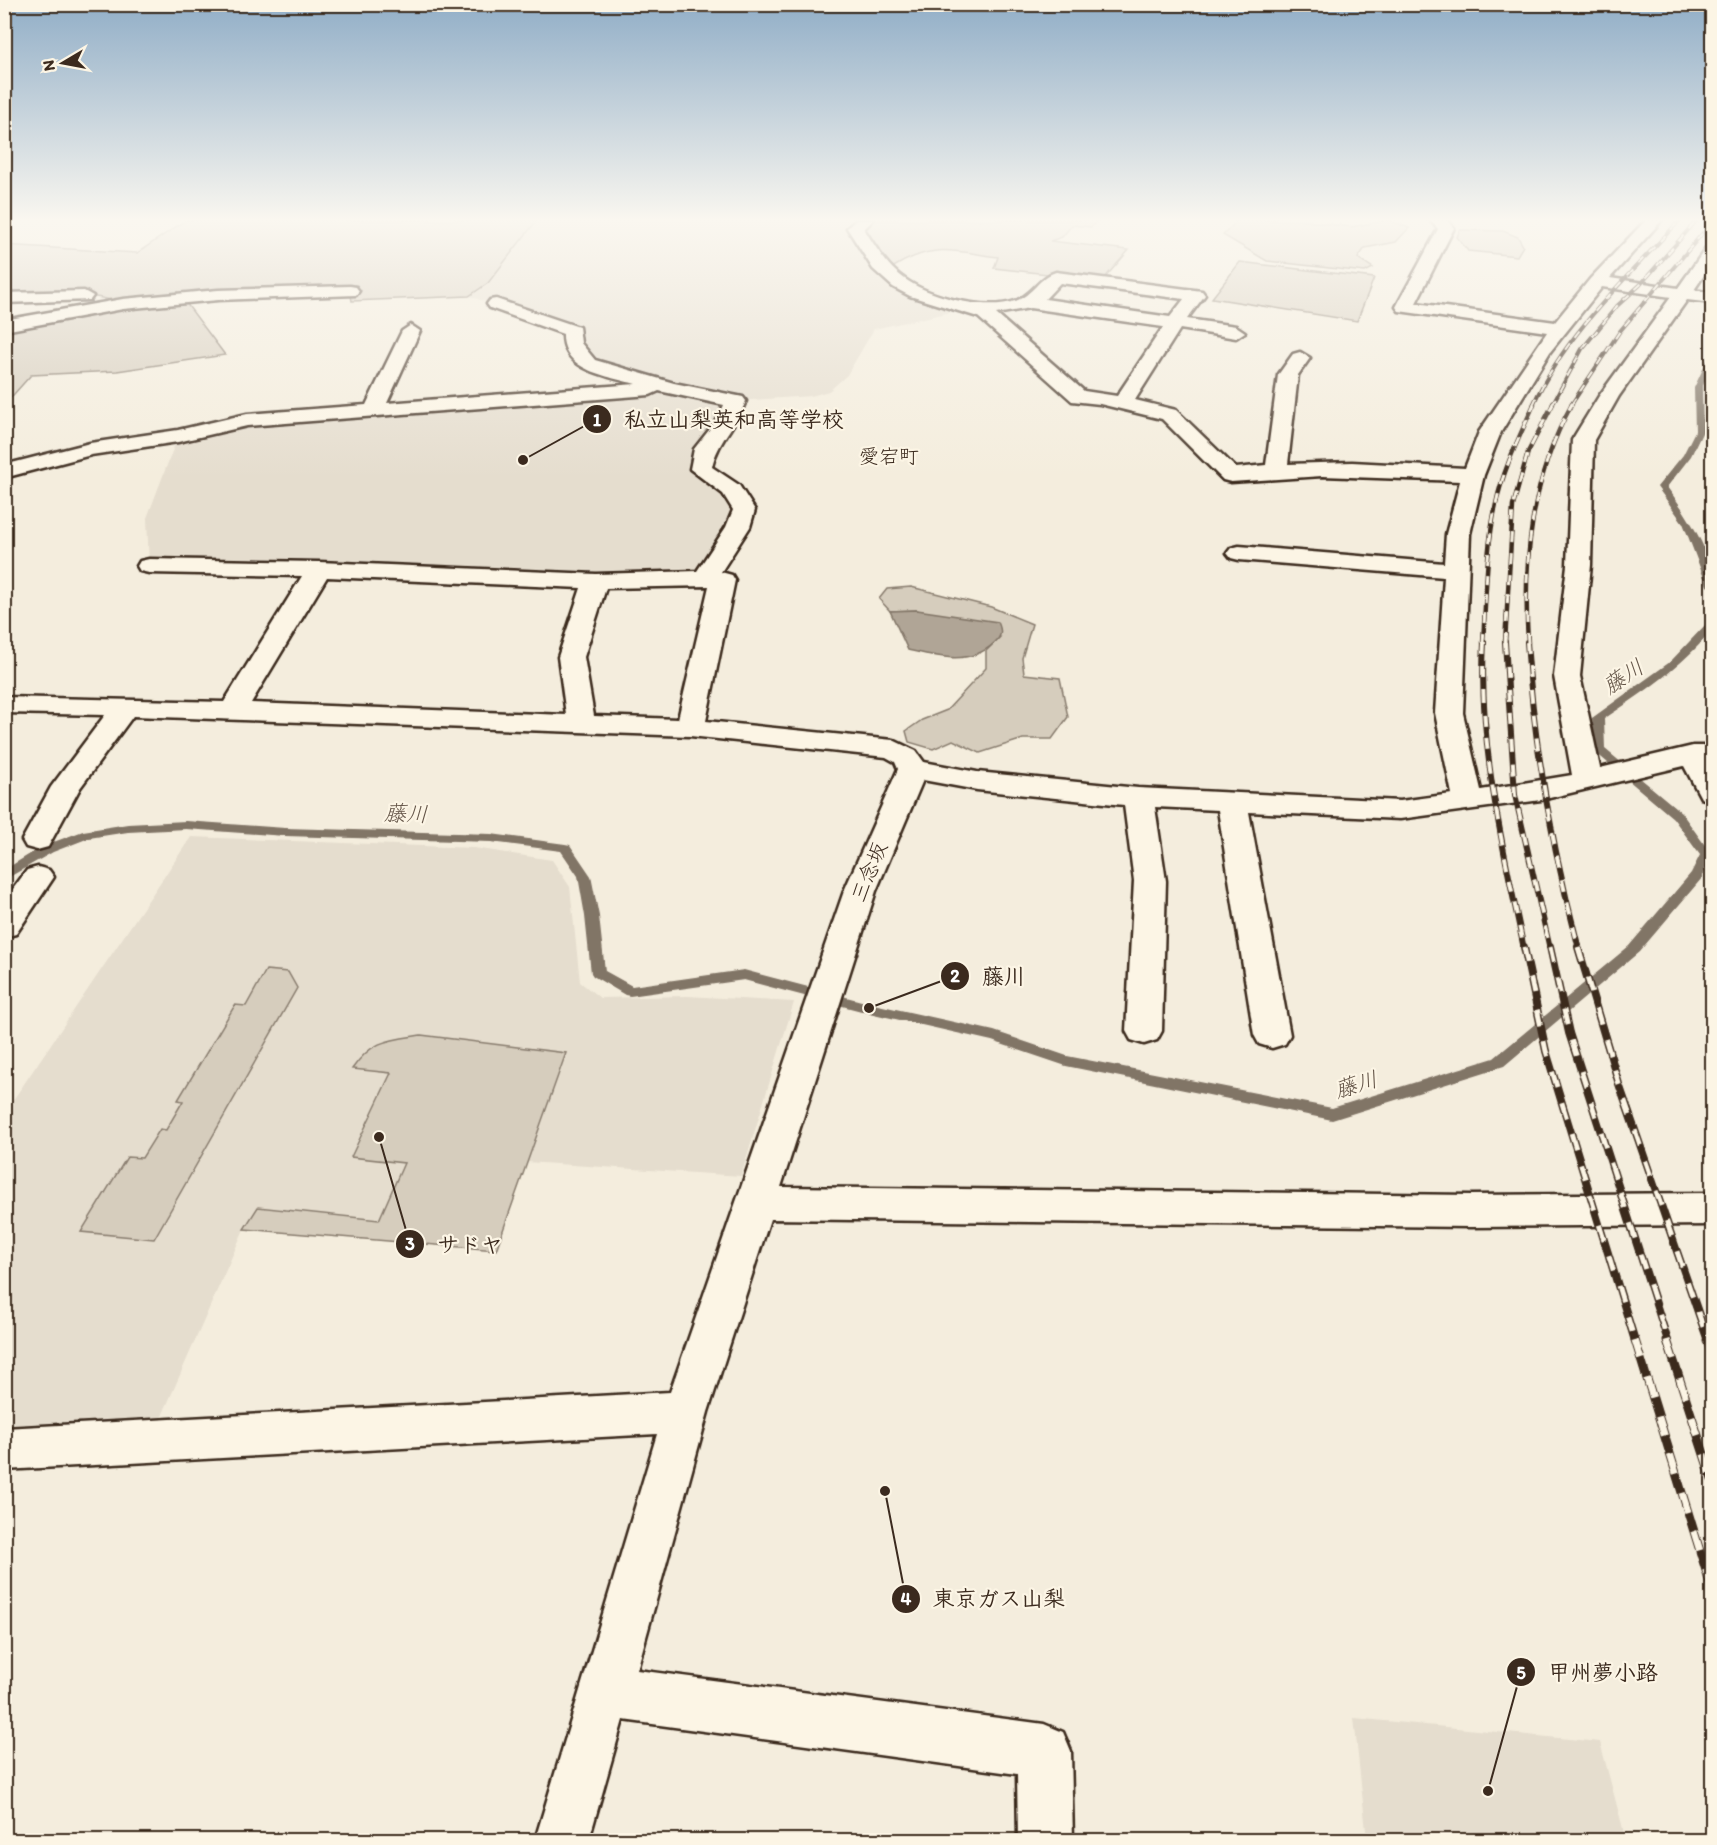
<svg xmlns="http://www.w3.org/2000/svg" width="1717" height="1845" font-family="Itim,'Klee One',sans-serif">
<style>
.built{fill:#e5ddce}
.green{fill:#d6cdbd;stroke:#887c6e;stroke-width:1.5}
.water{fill:#b0a596;stroke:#817466;stroke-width:1.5}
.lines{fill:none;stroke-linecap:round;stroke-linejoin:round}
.stream{fill:#817466;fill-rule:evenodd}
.minor-casing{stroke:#3b2a1e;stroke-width:5}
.minor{fill:#fcf5e5;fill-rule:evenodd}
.rail-far4-casing{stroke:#3b2a1e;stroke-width:4}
.rail-far3-casing{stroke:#3b2a1e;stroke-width:4.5}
.rail-far2-casing{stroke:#3b2a1e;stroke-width:6}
.rail-far1-casing{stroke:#3b2a1e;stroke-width:8}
.rail-casing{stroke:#3b2a1e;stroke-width:9}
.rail-far4{stroke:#fcf5e5;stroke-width:2;stroke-dasharray:8;stroke-linecap:butt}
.rail-far3{stroke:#fcf5e5;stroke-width:3;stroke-dasharray:10;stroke-linecap:butt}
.rail-far2{stroke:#fcf5e5;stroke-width:4;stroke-dasharray:12;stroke-linecap:butt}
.rail-far1{stroke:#fcf5e5;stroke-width:5;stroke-dasharray:16;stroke-linecap:butt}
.rail{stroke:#fcf5e5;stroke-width:7;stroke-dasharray:20;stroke-linecap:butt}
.labels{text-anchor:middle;stroke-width:4.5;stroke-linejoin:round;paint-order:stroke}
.far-quarter-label{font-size:20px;fill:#3b2a1e;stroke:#fcf5e5}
.street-label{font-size:21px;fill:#3b2a1e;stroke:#fcf5e5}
.water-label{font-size:22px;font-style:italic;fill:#645548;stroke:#fcf5e5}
.leader{fill:none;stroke:#3b2a1e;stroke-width:2}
.callout-dot{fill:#3b2a1e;stroke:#fcf5e5;stroke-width:2}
.mark-label{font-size:18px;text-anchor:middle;font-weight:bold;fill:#fff}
.callout-label{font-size:22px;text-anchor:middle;font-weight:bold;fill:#3b2a1e;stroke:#fcf5e5;stroke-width:4.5;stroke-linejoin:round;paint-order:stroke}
</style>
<rect width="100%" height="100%" fill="#f4eddd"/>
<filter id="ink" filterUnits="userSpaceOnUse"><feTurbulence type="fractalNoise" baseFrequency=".0167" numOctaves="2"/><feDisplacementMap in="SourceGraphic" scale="12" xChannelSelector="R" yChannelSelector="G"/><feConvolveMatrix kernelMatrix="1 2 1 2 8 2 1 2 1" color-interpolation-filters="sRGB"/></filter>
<g filter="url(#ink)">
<!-- built -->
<g class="built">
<path d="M537 220H865L855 228 898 283 969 308 874 329 847 375 829 391 811 396 736 401 701 469 744 510 705 578 149 566 147 518 178 436 209 427 669 388 588 364 572 331 469 296 488 283Z"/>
<path d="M191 837 474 848 552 860 570 887 580 982 600 998 687 996 794 1002 741 1176 526 1162 496 1250 244 1229 151 1441 5 1449V1112Z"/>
<path d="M1354 1718 1600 1742 1626 1840H1367Z"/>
</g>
<!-- green -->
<g class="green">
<path d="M186 220H537L488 283 469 296 352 301 350 291 183 299 225 355 117 371 31 375 5 404V356L15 324 121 303C84 290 43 296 5 298L4 245 137 253Z"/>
<path d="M866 220H1098L1091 227 1072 225 1062 237 1050 241 1129 250 1103 280 994 268 998 257C953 251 932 242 892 268L855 228Z"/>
<path d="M1238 220H1299L1351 227 1389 220 1409 228 1396 242 1365 248 1358 258 1373 268 1365 272 1267 261 1223 235Z"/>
<path d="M1460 230 1503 231 1518 237 1523 246 1517 256 1468 251 1457 237Z"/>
<path d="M1240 262 1374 278 1357 321 1212 298Z"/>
<path d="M911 587 991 607 1032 624 1022 658 1024 674 1060 678 1068 717 1052 739H1023L980 753 953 740 933 749 909 742 906 731 922 720 947 710 986 668V651L1000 637 917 610 890 611 879 599 887 589Z"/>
<path d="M266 970 288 972 297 988 154 1239 81 1232 127 1157 142 1158 160 1129 166 1130 183 1101 178 1100 235 1005 246 1006Z"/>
<path d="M421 1035 566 1053 496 1250 244 1229 258 1207 379 1220 404 1163 351 1157 391 1073 352 1069C372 1040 388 1040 421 1035Z"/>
</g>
<!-- water -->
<path class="water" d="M917 610 998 622C1002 631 1002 636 994 643 970 666 938 657 908 650L890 611Z"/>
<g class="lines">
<!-- stream -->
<g class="stream">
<path d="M1712 356V365L1702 388 1703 431 1691 456 1667 487C1686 513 1716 556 1712 589L1707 586 1683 523 1657 487 1683 455 1695 431 1694 388 1708 358Z"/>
<path d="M1712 621V630C1682 667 1643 693 1604 719L1605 749 1681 812 1712 855 1702 878 1639 952 1504 1066 1332 1120 1066 1066 992 1041 869 1013 744 980 630 996 625 995 593 976 591 973 585 916 578 876 561 851 491 842 285 836 186 829 128 832 89 838 53 852 4 880V870L43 846 83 831 128 824 186 821 285 828 491 834 565 844 570 845 591 876 599 916 605 971 632 986 744 970 869 1003 994 1031 1067 1056 1332 1108 1494 1058 1629 946 1691 873 1700 855 1673 818 1595 752 1592 718 1670 662 1708 622Z"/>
</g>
<defs>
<g id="minor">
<path d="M856 220H873L864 229C876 247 886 266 905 279 930 297 985 311 1015 301 1032 296 1040 276 1056 272L1202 291 1205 295 1187 319 1236 326 1245 332 1236 338 1180 329 1135 400 1176 410 1236 468 1266 465 1278 375 1293 354 1300 352 1310 358 1298 375 1288 464 1352 462 1465 468 1479 432 1547 332 1399 311 1396 307 1438 229 1430 220H1447L1454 228 1416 303 1555 322 1590 279 1646 220H1662L1610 278 1678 288 1706 248 1712 247V263L1694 290 1712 293V303L1687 300 1619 396 1594 440 1591 565 1580 676 1600 768 1693 746H1712V801L1701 798 1684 766 1541 800 1400 819 1249 812 1290 1035 1285 1044 1272 1048 1259 1044 1254 1035 1218 810 1155 807 1166 881 1162 1031 1157 1040 1144 1044 1131 1040 1126 1031 1134 881 1124 805 977 790 923 780 876 891 781 1187 1471 1195 1712 1193V1225L1471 1227 770 1219 708 1412 637 1670 1044 1724 1063 1732 1071 1751 1073 1840H1018L1017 1774 623 1720 589 1840H535L657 1434 4 1470V1428L670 1392 844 891 898 769 895 762 886 757 690 736 133 716 80 788 48 847 37 850 26 847 22 840 51 787 105 715 4 713V697L224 702 302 576 149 573 140 571 137 566 140 561 149 559 319 562 596 574 697 571 726 527 733 510 723 494 690 469 694 449 717 420 724 405 659 391 650 395 247 426 178 442 91 455 4 478V465L90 443 178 430 247 414 366 405 402 331 411 325 420 331 387 403 636 384C608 376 562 371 563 334L490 308 487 304 490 300 496 299 579 327 581 343 595 360 674 383 743 397 746 401C736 426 717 442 712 467L739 485 755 510 750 527 721 572 732 575 735 580 706 721 893 740 916 751 924 762 977 772 1138 788 1400 801 1452 794 1435 713 1444 577 1239 560 1231 558 1227 553 1231 548 1239 546 1444 563 1446 534 1460 481 1322 476 1231 482 1223 480 1162 419 1100 404 1072 401 978 317 910 296 893 287 873 269 847 228ZM1060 283 1184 299 1170 317 1045 299ZM1602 287 1671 297 1599 396 1572 440 1567 565 1554 676 1572 775 1481 790 1463 713 1470 534 1484 475 1501 432 1550 352ZM1030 308 1163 327 1117 396 1084 391 996 314ZM327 577 581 588 558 657 566 715 251 703ZM709 586 678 719 594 716 584 657 606 588Z"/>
<path d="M350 286 356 287 359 291 356 295 218 300 123 309 4 331V320L123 299 218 290Z"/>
<path d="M84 291 93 296 90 300 4 303V293Z"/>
<path d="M38 867 49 870 54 877 16 934 4 937V901L27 870Z"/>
</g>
</defs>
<!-- minor casing -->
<use href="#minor" class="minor-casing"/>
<!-- minor -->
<use href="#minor" class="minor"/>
<defs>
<g id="rail-far4">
<path d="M1533 405C1565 334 1628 276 1680 220"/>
<path d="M1552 405 1582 349 1617 306 1640 285 1697 220"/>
<path d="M1571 405 1620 331 1712 222"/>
</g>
<g id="rail-far3">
<path d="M1483 643C1486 597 1486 549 1496 504 1503 469 1520 436 1534 404"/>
<path d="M1505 643 1513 506 1528 452 1553 404"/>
<path d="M1528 643C1523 559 1531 478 1572 404"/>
</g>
<g id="rail-far2">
<path d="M1484 642C1478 746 1503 847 1524 949"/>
<path d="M1505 642 1515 795 1550 949"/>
<path d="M1527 642C1534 746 1552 847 1579 949"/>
</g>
<g id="rail-far1">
<path d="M1524 947 1546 1051 1635 1341"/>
<path d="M1550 947 1569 1033 1668 1341"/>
<path d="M1578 947 1619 1084 1708 1341"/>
</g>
<g id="rail">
<path d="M1635 1340 1712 1590"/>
<path d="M1667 1340 1712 1479"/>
<path d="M1707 1340 1712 1354"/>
</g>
</defs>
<!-- rail-far4 casing -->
<use href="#rail-far4" class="rail-far4-casing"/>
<!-- rail-far3 casing -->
<use href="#rail-far3" class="rail-far3-casing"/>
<!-- rail-far2 casing -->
<use href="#rail-far2" class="rail-far2-casing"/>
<!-- rail-far1 casing -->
<use href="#rail-far1" class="rail-far1-casing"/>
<!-- rail casing -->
<use href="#rail" class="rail-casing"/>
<!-- rail-far4 -->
<use href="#rail-far4" class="rail-far4"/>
<!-- rail-far3 -->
<use href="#rail-far3" class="rail-far3"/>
<!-- rail-far2 -->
<use href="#rail-far2" class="rail-far2"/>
<!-- rail-far1 -->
<use href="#rail-far1" class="rail-far1"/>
<!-- rail -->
<use href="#rail" class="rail"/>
</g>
</g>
<!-- sky -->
<linearGradient id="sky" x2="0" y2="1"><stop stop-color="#91aec7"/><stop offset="0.46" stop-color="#faf7f0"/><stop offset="1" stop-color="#faf7f0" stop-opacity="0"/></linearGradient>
<rect width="1717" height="478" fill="url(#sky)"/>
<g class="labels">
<!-- far-quarter labels -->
<g class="far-quarter-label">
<text x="889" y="463">愛宕町</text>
</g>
<!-- street labels -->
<g class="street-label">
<text transform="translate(869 872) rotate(-68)" y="7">三念坂</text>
</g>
<!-- water labels -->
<g class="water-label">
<text transform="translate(1623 676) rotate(-33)" y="8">藤川</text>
<text transform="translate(406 813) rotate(2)" y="8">藤川</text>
<text transform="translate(1356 1084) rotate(-17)" y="8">藤川</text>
</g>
</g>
<!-- callouts -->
<path class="leader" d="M523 460L597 419M869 1008L955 976M379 1137L410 1244M885 1491L906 1599M1488 1791L1521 1672"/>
<g class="callout-dot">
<circle cx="523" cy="460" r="6"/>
<circle cx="869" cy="1008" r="6"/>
<circle cx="379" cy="1137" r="6"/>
<circle cx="885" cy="1491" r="6"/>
<circle cx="1488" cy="1791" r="6"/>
<circle cx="597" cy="419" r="15"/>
<circle cx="955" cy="976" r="15"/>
<circle cx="410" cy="1244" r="15"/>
<circle cx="906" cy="1599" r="15"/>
<circle cx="1521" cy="1672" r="15"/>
</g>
<g class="mark-label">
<text x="597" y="426">1</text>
<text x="955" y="982">2</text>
<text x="410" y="1250">3</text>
<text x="906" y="1605">4</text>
<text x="1521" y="1679">5</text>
</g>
<g class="callout-label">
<text x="734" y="427">私立山梨英和高等学校</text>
<text x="1004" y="984">藤川</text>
<text x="470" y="1252">サドヤ</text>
<text x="999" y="1606">東京ガス山梨</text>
<text x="1603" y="1680">甲州夢小路</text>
</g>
<!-- margin -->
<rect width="1717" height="1845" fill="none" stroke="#fcf5e5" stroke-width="24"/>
<rect x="12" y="12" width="1693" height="1821" fill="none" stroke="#3b2a1e" stroke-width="2" filter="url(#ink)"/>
<!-- north arrow -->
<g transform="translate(63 63) rotate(260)" stroke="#fcf5e5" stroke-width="4.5" paint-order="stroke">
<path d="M0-4.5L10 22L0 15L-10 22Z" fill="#3b2a1e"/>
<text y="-9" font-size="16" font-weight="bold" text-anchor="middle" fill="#3b2a1e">N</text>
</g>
</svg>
